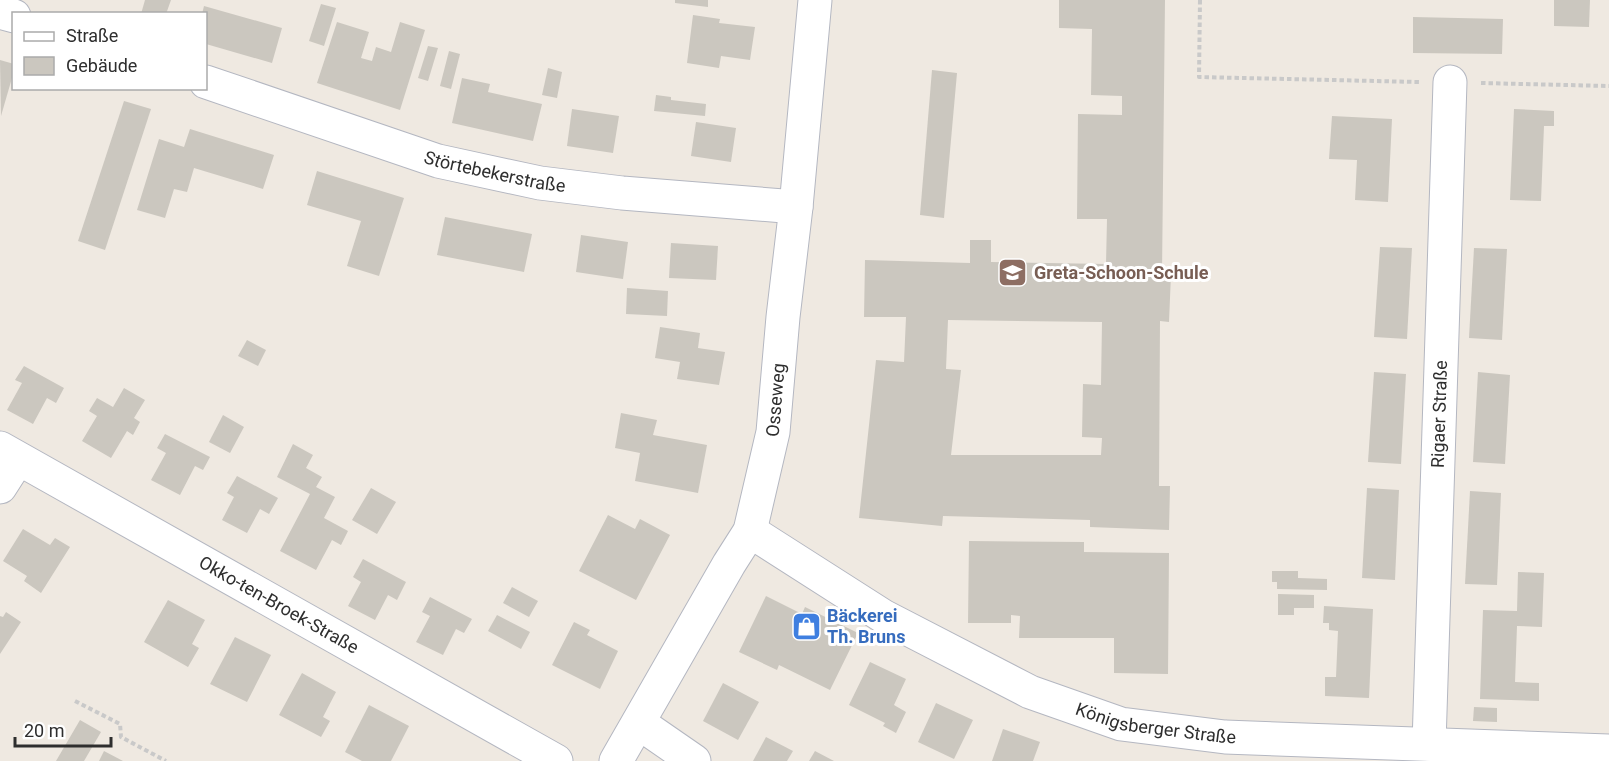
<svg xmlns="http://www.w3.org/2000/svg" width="1609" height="761" font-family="Roboto,sans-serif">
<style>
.building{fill:#cbc7bf;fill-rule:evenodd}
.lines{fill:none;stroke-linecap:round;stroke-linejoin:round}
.minor-casing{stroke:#b4b7c1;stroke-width:35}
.path{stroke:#c9c9c9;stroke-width:4;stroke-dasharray:4.5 3;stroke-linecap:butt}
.minor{stroke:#fff;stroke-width:33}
.labels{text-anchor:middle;stroke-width:6;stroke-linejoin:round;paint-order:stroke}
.street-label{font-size:18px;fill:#2e2e2e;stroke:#fff}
.education-label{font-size:18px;font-weight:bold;fill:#785e54;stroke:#fff;text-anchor:start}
.shop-label{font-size:18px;font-weight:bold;fill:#366cbe;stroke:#fff;text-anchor:start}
</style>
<rect width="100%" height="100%" fill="#efe9e1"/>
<!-- building -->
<g class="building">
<path d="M145 0H171L166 14H141Z"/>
<path d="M675 0H708V7L675 3Z"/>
<path d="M1059 0H1165L1162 274H1171L1169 322 1160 321 1159 486H1170L1169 530 1090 527V520L943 516 942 526 859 518 876 360 904 362 906 317H864L865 260 970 263V240H991V262L1106 264 1107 219H1077L1078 114 1122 115V96L1091 95 1092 29 1059 28ZM948 320 1102 322 1101 385 1083 384 1082 437 1102 438 1101 455H951L961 370 946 369Z"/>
<path d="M1554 0H1590L1589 27 1554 26Z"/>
<path d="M321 4 336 8 324 46 309 41Z"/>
<path d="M204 6 282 28 272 63 206 44V14H202Z"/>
<path d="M693 15 720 19 719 23 755 27 750 60 721 56 719 68 687 63Z"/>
<path d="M1413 17 1503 19 1502 54 1413 53Z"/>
<path d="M337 22 369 32 361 58 372 61 376 47 391 52 400 22 425 30 400 110 317 83Z"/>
<path d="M428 46 438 48 428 81 418 78Z"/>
<path d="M449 51 460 54 451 89 440 86Z"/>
<path d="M0 60 14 64V71L1 116Z"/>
<path d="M548 68 562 72 557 98 542 95Z"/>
<path d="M932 70 957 73 944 218 920 215Z"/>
<path d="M462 78 490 84 488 92 542 104 533 141 452 123Z"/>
<path d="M656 95 671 97V100L706 104 705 116 654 111Z"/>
<path d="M124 101 151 109 105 250 78 241Z"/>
<path d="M572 109 619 116 613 153 567 146Z"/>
<path d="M1514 109 1554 111V126H1544L1541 201 1510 200Z"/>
<path d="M1332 116 1392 119 1388 202 1355 200 1357 160 1329 159Z"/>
<path d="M696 122 736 128 731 162 691 156Z"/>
<path d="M190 129 274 155 263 189 194 168 187 192 174 189 165 218 137 210 159 139 184 147Z"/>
<path d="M317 171 404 198 379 276 347 266 361 221 307 205Z"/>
<path d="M445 217 532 234 524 272 437 255Z"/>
<path d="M581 235 628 242 623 279 576 272Z"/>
<path d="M671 243 718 246 716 280 669 278Z"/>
<path d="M1380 247 1412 248 1407 339 1374 337Z"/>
<path d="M1474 248 1507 249 1502 340 1469 338Z"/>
<path d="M627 288 668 291 667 316 626 314Z"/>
<path d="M660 327 700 333 698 348 725 352 719 385 677 379 680 362 655 358Z"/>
<path d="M247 340 266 350 258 366 238 356Z"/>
<path d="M24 366 64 388 56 403 47 398 33 424 7 410 22 383 15 380Z"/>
<path d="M1374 372 1406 374 1401 464 1368 462Z"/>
<path d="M1478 372 1510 375 1505 464 1473 462Z"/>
<path d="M124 388 145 400 134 418 140 422 133 435 127 431 111 458 82 441 97 416 89 411 97 398 113 407Z"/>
<path d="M621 413 657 420 653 435 707 445 698 493 635 481 640 453 615 448Z"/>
<path d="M223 415 244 427 230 453 209 442Z"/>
<path d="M165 434 210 457 203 470 195 466 180 495 151 480 166 453 157 448Z"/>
<path d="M293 444 313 455 306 468 322 477 316 487 335 497 324 518 348 531 341 545 332 540 316 570 280 551 310 494 277 477Z"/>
<path d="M237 476 278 498 269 514 260 509 247 533 222 520 234 497 227 493Z"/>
<path d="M371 488 396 502 377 534 352 520Z"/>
<path d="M1367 488 1399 490 1395 580 1362 578Z"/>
<path d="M1470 491 1501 493 1497 585 1465 584Z"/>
<path d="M608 515 635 529 640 519 670 535 636 600 579 571Z"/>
<path d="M23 529 50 545 55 538 70 547 41 593 24 581 27 576 3 561Z"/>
<path d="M969 541 1084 542V552L1169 553 1168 674 1114 673V638H1019L1020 616 1011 615V623H968Z"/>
<path d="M363 559 406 582 397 600 388 595 375 620 348 606 361 582 353 577Z"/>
<path d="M1272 571H1298V578L1327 579V590L1277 589V582H1272Z"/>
<path d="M1518 572 1544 573 1542 627 1517 626 1515 682 1539 683V701L1480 699 1483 610 1517 611Z"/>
<path d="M512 587 538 601 529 617 503 603Z"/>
<path d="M1278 594 1314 595V608H1294V615H1278Z"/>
<path d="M766 596 802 614 805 607 858 633 830 690 779 665 777 670 739 652Z"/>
<path d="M430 597 472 619 464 633 456 629 443 655 416 642 430 616 422 612Z"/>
<path d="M168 600 205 620 192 644 199 648 188 667 144 642Z"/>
<path d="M1324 606 1373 609 1369 698 1325 696V677H1336L1338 631 1329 630V623H1323Z"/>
<path d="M6 612 21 622 0 654V616L3 617Z"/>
<path d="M497 615 530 632 521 649 488 631Z"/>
<path d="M574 622 590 630 587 635 618 651 600 689 552 665Z"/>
<path d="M235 637 271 655 247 702 210 684Z"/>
<path d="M870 662 906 679 894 705 906 712 896 733 883 726 885 723 849 705Z"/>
<path d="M302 673 336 692 323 717 330 721 321 737 279 715Z"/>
<path d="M723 683 759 702 738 740 703 721Z"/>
<path d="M936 703 973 720 954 759 918 742Z"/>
<path d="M369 705 409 726 391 761H362L345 752Z"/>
<path d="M1474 707 1497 708V722L1473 721Z"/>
<path d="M80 720 101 732 84 761H56Z"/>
<path d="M1003 729 1040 742 1033 761H992Z"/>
<path d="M766 737 793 751 787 761H753Z"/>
<path d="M104 751 123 761H99Z"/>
<path d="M815 751 834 761H809Z"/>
</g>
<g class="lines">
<defs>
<g id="minor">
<path d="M0 12 14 16"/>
<path id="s1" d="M206 82 438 161 540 183 622 193 796 207"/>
<path id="s2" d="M0 448 556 761"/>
<path d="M0 487 18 459"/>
<path id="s3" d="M750 531 883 616 1030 692 1121 724 1225 737 1609 751"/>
<path d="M639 723 694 761"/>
<path id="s4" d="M1429 744 1450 82"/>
<path id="s5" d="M616 761 729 564 750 531 773 432 783 317 796 207 815 0"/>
</g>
</defs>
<!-- minor casing -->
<use href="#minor" class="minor-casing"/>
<!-- path -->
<g class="path">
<path d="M1200 0 1199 77 1419 82"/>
<path d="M1481 83 1609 86"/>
<path d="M75 701 120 724 121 737 166 761"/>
</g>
<!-- minor -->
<use href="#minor" class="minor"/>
</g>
<!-- icons -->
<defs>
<symbol id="school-square" viewBox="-11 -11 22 22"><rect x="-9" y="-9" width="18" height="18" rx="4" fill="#8d6e63" stroke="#fff"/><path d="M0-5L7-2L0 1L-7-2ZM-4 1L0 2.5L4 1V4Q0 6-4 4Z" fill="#fff"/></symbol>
<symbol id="shop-square" viewBox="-11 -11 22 22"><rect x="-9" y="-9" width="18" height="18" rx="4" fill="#3f7fe0" stroke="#fff"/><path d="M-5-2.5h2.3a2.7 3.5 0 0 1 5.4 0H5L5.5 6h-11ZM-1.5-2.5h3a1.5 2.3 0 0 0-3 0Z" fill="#fff"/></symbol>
</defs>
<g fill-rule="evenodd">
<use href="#school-square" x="996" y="256" width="33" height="33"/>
<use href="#shop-square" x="790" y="610" width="33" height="33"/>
</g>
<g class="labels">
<!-- street labels -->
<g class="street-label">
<text dy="6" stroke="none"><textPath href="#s1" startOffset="303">Störtebekerstraße</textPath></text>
<text dy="6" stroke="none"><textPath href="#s5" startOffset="400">Osseweg</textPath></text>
<text dy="6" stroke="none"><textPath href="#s4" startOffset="330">Rigaer Straße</textPath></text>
<text dy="6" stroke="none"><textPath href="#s2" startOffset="320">Okko-ten-Broek-Straße</textPath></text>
<text dy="6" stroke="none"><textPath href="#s3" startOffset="454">Königsberger Straße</textPath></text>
</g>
<!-- education labels -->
<g class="education-label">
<text x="1034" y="279">Greta-Schoon-Schule</text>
</g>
<!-- shop labels -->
<g class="shop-label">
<text x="827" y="622">Bäckerei<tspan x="827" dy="21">Th. Bruns</tspan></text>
</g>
</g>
<!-- legend -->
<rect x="12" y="12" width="195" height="78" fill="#ffffff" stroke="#ababab" stroke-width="1.5"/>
<rect x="24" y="32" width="30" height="9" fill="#ffffff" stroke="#ababab" stroke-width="1.5"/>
<text x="66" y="42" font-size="18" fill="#2e2e2e">Straße</text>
<rect x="24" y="57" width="30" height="18" fill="#cbc7bf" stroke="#ababab" stroke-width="1.5"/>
<text x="66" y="72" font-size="18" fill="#2e2e2e">Gebäude</text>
<!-- scale -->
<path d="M15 737v9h96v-9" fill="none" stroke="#2e2e2e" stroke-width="3"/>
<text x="24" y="737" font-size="18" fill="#2e2e2e" stroke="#ffffff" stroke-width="4.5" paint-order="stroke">20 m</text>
</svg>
